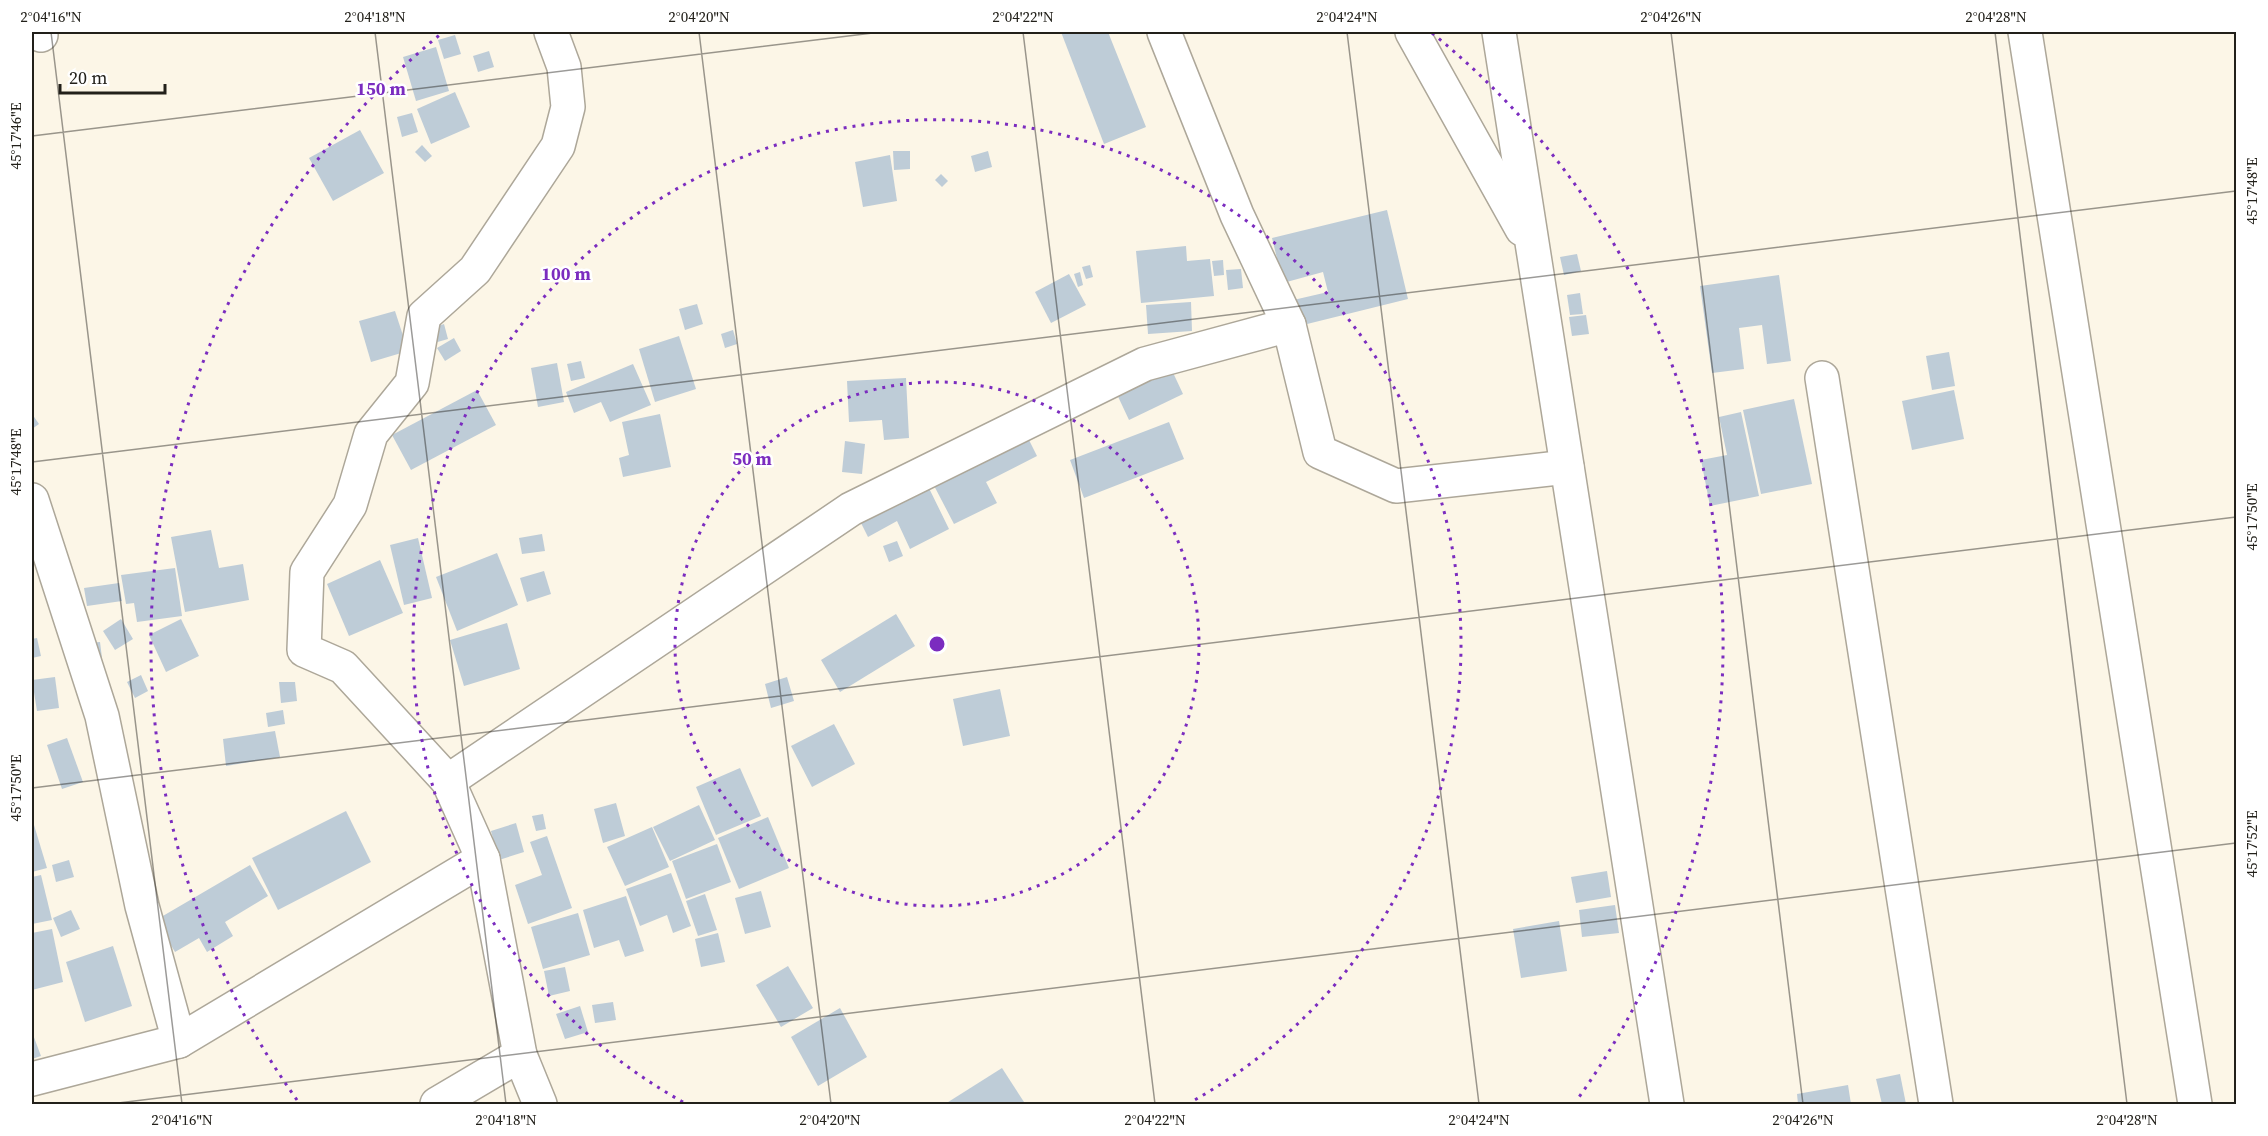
<svg xmlns="http://www.w3.org/2000/svg" width="2268" height="1136" font-family="'Source Serif 4',serif">
<style>
.building{fill:#beccd7}
.lines{fill:none;stroke-linecap:round;stroke-linejoin:round}
.minor-casing{stroke:#ada799;stroke-width:36}
.minor{stroke:#fff;stroke-width:33}
.ticks{fill:none;stroke:#22201a;stroke-width:1.5;stroke-opacity:0.45}
.ring{fill:none;stroke:#7b2cbf;stroke-width:3;stroke-dasharray:3 6}
.centre{fill:#7b2cbf;stroke:#fff;stroke-width:3}
.ring-label{font-size:18px;text-anchor:middle;font-weight:bold;fill:#7b2cbf;stroke:#fff;stroke-width:5;stroke-linejoin:round;paint-order:stroke}
.neatline{fill:none;stroke:#22201a;stroke-width:2}
.ticks-label{font-size:15px;text-anchor:middle;fill:#22201a}
</style>
<rect width="100%" height="100%" fill="#fcf6e7"/>
<!-- building -->
<g class="building">
<path d="M1061 32H1108L1146 127 1104 144Z"/>
<path d="M455 35 461 54 444 59 438 40Z"/>
<path d="M436 47 449 91 416 101 403 57Z"/>
<path d="M489 51 494 67 478 72 473 56Z"/>
<path d="M455 92 470 127 431 144 417 109Z"/>
<path d="M412 113 418 132 402 137 397 117Z"/>
<path d="M360 130 384 173 333 201 309 158Z"/>
<path d="M422 145 432 156 425 162 415 152Z"/>
<path d="M893 151H910V169L894 170Z"/>
<path d="M988 151 992 167 975 172 971 156Z"/>
<path d="M890 155 897 201 863 207 855 162Z"/>
<path d="M941 174 948 181 942 187 935 180Z"/>
<path d="M1387 210 1408 299 1295 327 1289 301 1328 292 1323 272 1283 283 1272 238Z"/>
<path d="M1186 246 1187 261 1210 259 1214 296 1141 303 1136 251Z"/>
<path d="M1577 254 1581 271 1564 275 1560 257Z"/>
<path d="M1223 260 1224 275 1214 276 1212 261Z"/>
<path d="M1090 265 1093 277 1086 279 1082 267Z"/>
<path d="M1241 269 1243 288 1228 290 1226 270Z"/>
<path d="M1080 272 1083 285 1078 287 1074 274Z"/>
<path d="M1069 274 1086 305 1051 323 1035 292Z"/>
<path d="M1779 275 1791 361 1767 364 1762 325 1739 328 1744 369 1712 373 1700 286Z"/>
<path d="M1580 293 1583 314 1570 315 1567 295Z"/>
<path d="M1191 302 1192 331 1148 334 1146 305Z"/>
<path d="M697 304 703 324 685 330 679 309Z"/>
<path d="M395 311 408 351 371 362 359 321Z"/>
<path d="M1586 315 1589 334 1572 336 1569 317Z"/>
<path d="M444 324 448 339 434 343 430 329Z"/>
<path d="M733 330 737 344 725 348 721 334Z"/>
<path d="M679 336 696 389 655 402 639 349Z"/>
<path d="M454 338 461 351 445 361 437 348Z"/>
<path d="M1949 352 1955 386 1932 390 1926 356Z"/>
<path d="M581 361 585 378 571 381 567 364Z"/>
<path d="M1168 362 1183 394 1129 420 1114 388Z"/>
<path d="M557 363 564 402 538 407 531 368Z"/>
<path d="M633 364 651 405 610 422 601 402 574 413 566 392Z"/>
<path d="M906 378 909 438 884 440 882 420 849 422 847 381Z"/>
<path d="M477 390 496 425 411 470 392 435Z"/>
<path d="M1954 390 1964 439 1912 450 1902 401Z"/>
<path d="M1794 399 1812 484 1761 494 1743 410Z"/>
<path d="M1741 412 1759 496 1710 506 1701 460 1727 455 1719 417Z"/>
<path d="M32 414 39 424 32 429Z"/>
<path d="M660 414 671 467 623 477 619 458 629 455 622 422Z"/>
<path d="M1169 422 1184 459 1084 498 1070 460Z"/>
<path d="M1023 428 1037 456 986 482 997 503 954 524 929 476Z"/>
<path d="M845 441 865 444 862 474 842 472Z"/>
<path d="M925 480 949 529 910 549 897 521 868 537 857 515Z"/>
<path d="M211 530 219 568 243 564 249 600 185 612 171 537Z"/>
<path d="M542 534 545 551 522 554 519 538Z"/>
<path d="M418 538 432 598 404 605 390 545Z"/>
<path d="M897 541 903 556 889 562 883 546Z"/>
<path d="M497 553 518 605 457 631 436 577Z"/>
<path d="M380 560 403 613 349 636 327 584Z"/>
<path d="M175 568 182 616 137 622 134 603 126 604 121 575Z"/>
<path d="M544 571 551 594 527 602 520 578Z"/>
<path d="M119 583 122 601 87 606 84 588Z"/>
<path d="M896 614 915 646 840 692 821 660Z"/>
<path d="M121 619 133 639 115 650 103 631Z"/>
<path d="M181 619 199 656 166 672 149 635Z"/>
<path d="M507 623 520 669 464 686 450 640Z"/>
<path d="M37 638 41 656 32 658V639Z"/>
<path d="M100 642 102 658 88 659 87 643Z"/>
<path d="M141 675 148 691 135 698 127 682Z"/>
<path d="M55 677 59 708 37 711 32 680Z"/>
<path d="M787 677 794 701 771 708 765 684Z"/>
<path d="M279 682H295L297 701 281 703Z"/>
<path d="M1000 689 1010 736 963 746 953 699Z"/>
<path d="M283 710 285 724 268 727 266 713Z"/>
<path d="M834 724 855 764 812 787 791 746Z"/>
<path d="M275 731 280 757 226 766 223 739Z"/>
<path d="M67 738 83 782 62 789 47 745Z"/>
<path d="M740 768 761 816 716 835 696 787Z"/>
<path d="M616 803 625 836 603 843 594 809Z"/>
<path d="M699 805 715 840 670 861 653 827Z"/>
<path d="M346 811 371 862 278 910 252 858Z"/>
<path d="M543 814 546 829 536 831 532 816Z"/>
<path d="M768 817 789 868 739 889 718 838Z"/>
<path d="M516 823 524 852 499 860 491 831Z"/>
<path d="M32 825H34L47 868 32 872Z"/>
<path d="M652 827 669 867 625 886 607 847Z"/>
<path d="M547 836 572 908 528 924 515 885 542 875 530 842Z"/>
<path d="M717 844 731 882 686 899 672 861Z"/>
<path d="M69 860 74 877 56 882 52 865Z"/>
<path d="M250 865 268 896 225 922 233 936 207 952 199 938 175 952 156 920Z"/>
<path d="M1607 871 1611 897 1576 903 1571 877Z"/>
<path d="M671 873 691 926 673 933 667 915 640 926 626 889Z"/>
<path d="M41 875 52 920 32 924V877Z"/>
<path d="M761 891 771 927 745 934 735 898Z"/>
<path d="M705 894 717 930 698 936 686 901Z"/>
<path d="M626 896 644 951 625 957 619 940 594 948 583 910Z"/>
<path d="M1615 905 1619 933 1582 937 1579 910Z"/>
<path d="M71 910 80 929 61 937 53 918Z"/>
<path d="M578 913 590 955 543 969 531 927Z"/>
<path d="M1559 921 1567 971 1521 978 1513 929Z"/>
<path d="M52 929 63 982 32 990V933Z"/>
<path d="M718 933 725 962 701 967 695 939Z"/>
<path d="M113 946 132 1006 85 1022 66 962Z"/>
<path d="M788 966 813 1008 781 1027 756 985Z"/>
<path d="M565 967 570 991 549 996 544 971Z"/>
<path d="M613 1002 616 1020 595 1023 592 1005Z"/>
<path d="M580 1006 588 1032 565 1039 556 1014Z"/>
<path d="M840 1008 867 1057 818 1086 791 1037Z"/>
<path d="M32 1032 41 1056 32 1059Z"/>
<path d="M1002 1068 1024 1102 1020 1104H945Z"/>
<path d="M1900 1074 1906 1104H1882L1876 1079Z"/>
<path d="M1848 1085 1851 1104H1798L1797 1094Z"/>
</g>
<g class="lines">
<defs>
<g id="minor">
<path d="M39 32 41 35"/>
<path d="M1164 32 1237 215 1289 325 1320 452 1396 486 1567 467"/>
<path d="M1412 32 1522 229"/>
<path d="M1499 32 1667 1104"/>
<path d="M2025 32 2195 1104"/>
<path d="M1822 378 1936 1104"/>
<path d="M32 500 102 716 142 906 179 1041"/>
<path d="M448 781 851 509 1145 364 1289 325"/>
<path d="M32 1079 179 1041 483 859"/>
<path d="M437 1104 520 1055"/>
<path d="M540 1104 520 1055 483 859 448 781 343 667 304 650 307 572 350 505 371 434 412 383 424 316 475 270 558 146 568 107 564 67 551 32"/>
</g>
</defs>
<!-- minor casing -->
<use href="#minor" class="minor-casing"/>
<!-- minor -->
<use href="#minor" class="minor"/>
</g>
<!-- ticks -->
<path class="ticks" d="M51 32 182 1104M375 32 506 1104M699 32 831 1104M1023 32 1155 1104M1347 32 1479 1104M1671 32 1803 1104M1995 32 2127 1104M32 136 881 32M32 462 2236 191M32 788 2236 517M110 1104 2236 843"/>
<!-- distance rings -->
<g class="ring">
<circle cx="937" cy="644" r="262"/>
<path d="M683 1102A524 524 0 1 1 1191 1102"/>
<path d="M297 1100A786 786 0 0 1 442 33M1432 33A786 786 0 0 1 1577 1100"/>
</g>
<circle cx="937" cy="644" r="9" class="centre"/>
<g class="ring-label">
<text x="381" y="95">150 m</text>
<text x="566" y="280">100 m</text>
<text x="752" y="465">50 m</text>
</g>
<!-- border -->
<rect width="2268" height="1136" fill="none" stroke="#ffffff" stroke-width="66"/>
<!-- scale -->
<path d="M60 84v9h105v-9" fill="none" stroke="#22201a" stroke-width="3"/>
<text x="69" y="84" font-size="18" fill="#22201a" stroke="#ffffff" stroke-width="4.5" paint-order="stroke">20 m</text>
<rect x="33" y="33" width="2202" height="1070" class="neatline"/>
<g class="ticks-label">
<text x="51" y="22">2°04'16"N</text>
<text x="375" y="22">2°04'18"N</text>
<text x="699" y="22">2°04'20"N</text>
<text x="1023" y="22">2°04'22"N</text>
<text x="1347" y="22">2°04'24"N</text>
<text x="1671" y="22">2°04'26"N</text>
<text x="1996" y="22">2°04'28"N</text>
<text transform="translate(16 136) rotate(-90)" y="5">45°17'46"E</text>
<text transform="translate(2252 191) rotate(-90)" y="5">45°17'48"E</text>
<text transform="translate(16 462) rotate(-90)" y="5">45°17'48"E</text>
<text transform="translate(2252 517) rotate(-90)" y="5">45°17'50"E</text>
<text transform="translate(16 788) rotate(-90)" y="5">45°17'50"E</text>
<text transform="translate(2252 844) rotate(-90)" y="5">45°17'52"E</text>
<text x="182" y="1125">2°04'16"N</text>
<text x="506" y="1125">2°04'18"N</text>
<text x="830" y="1125">2°04'20"N</text>
<text x="1155" y="1125">2°04'22"N</text>
<text x="1479" y="1125">2°04'24"N</text>
<text x="1803" y="1125">2°04'26"N</text>
<text x="2127" y="1125">2°04'28"N</text>
</g>
</svg>
